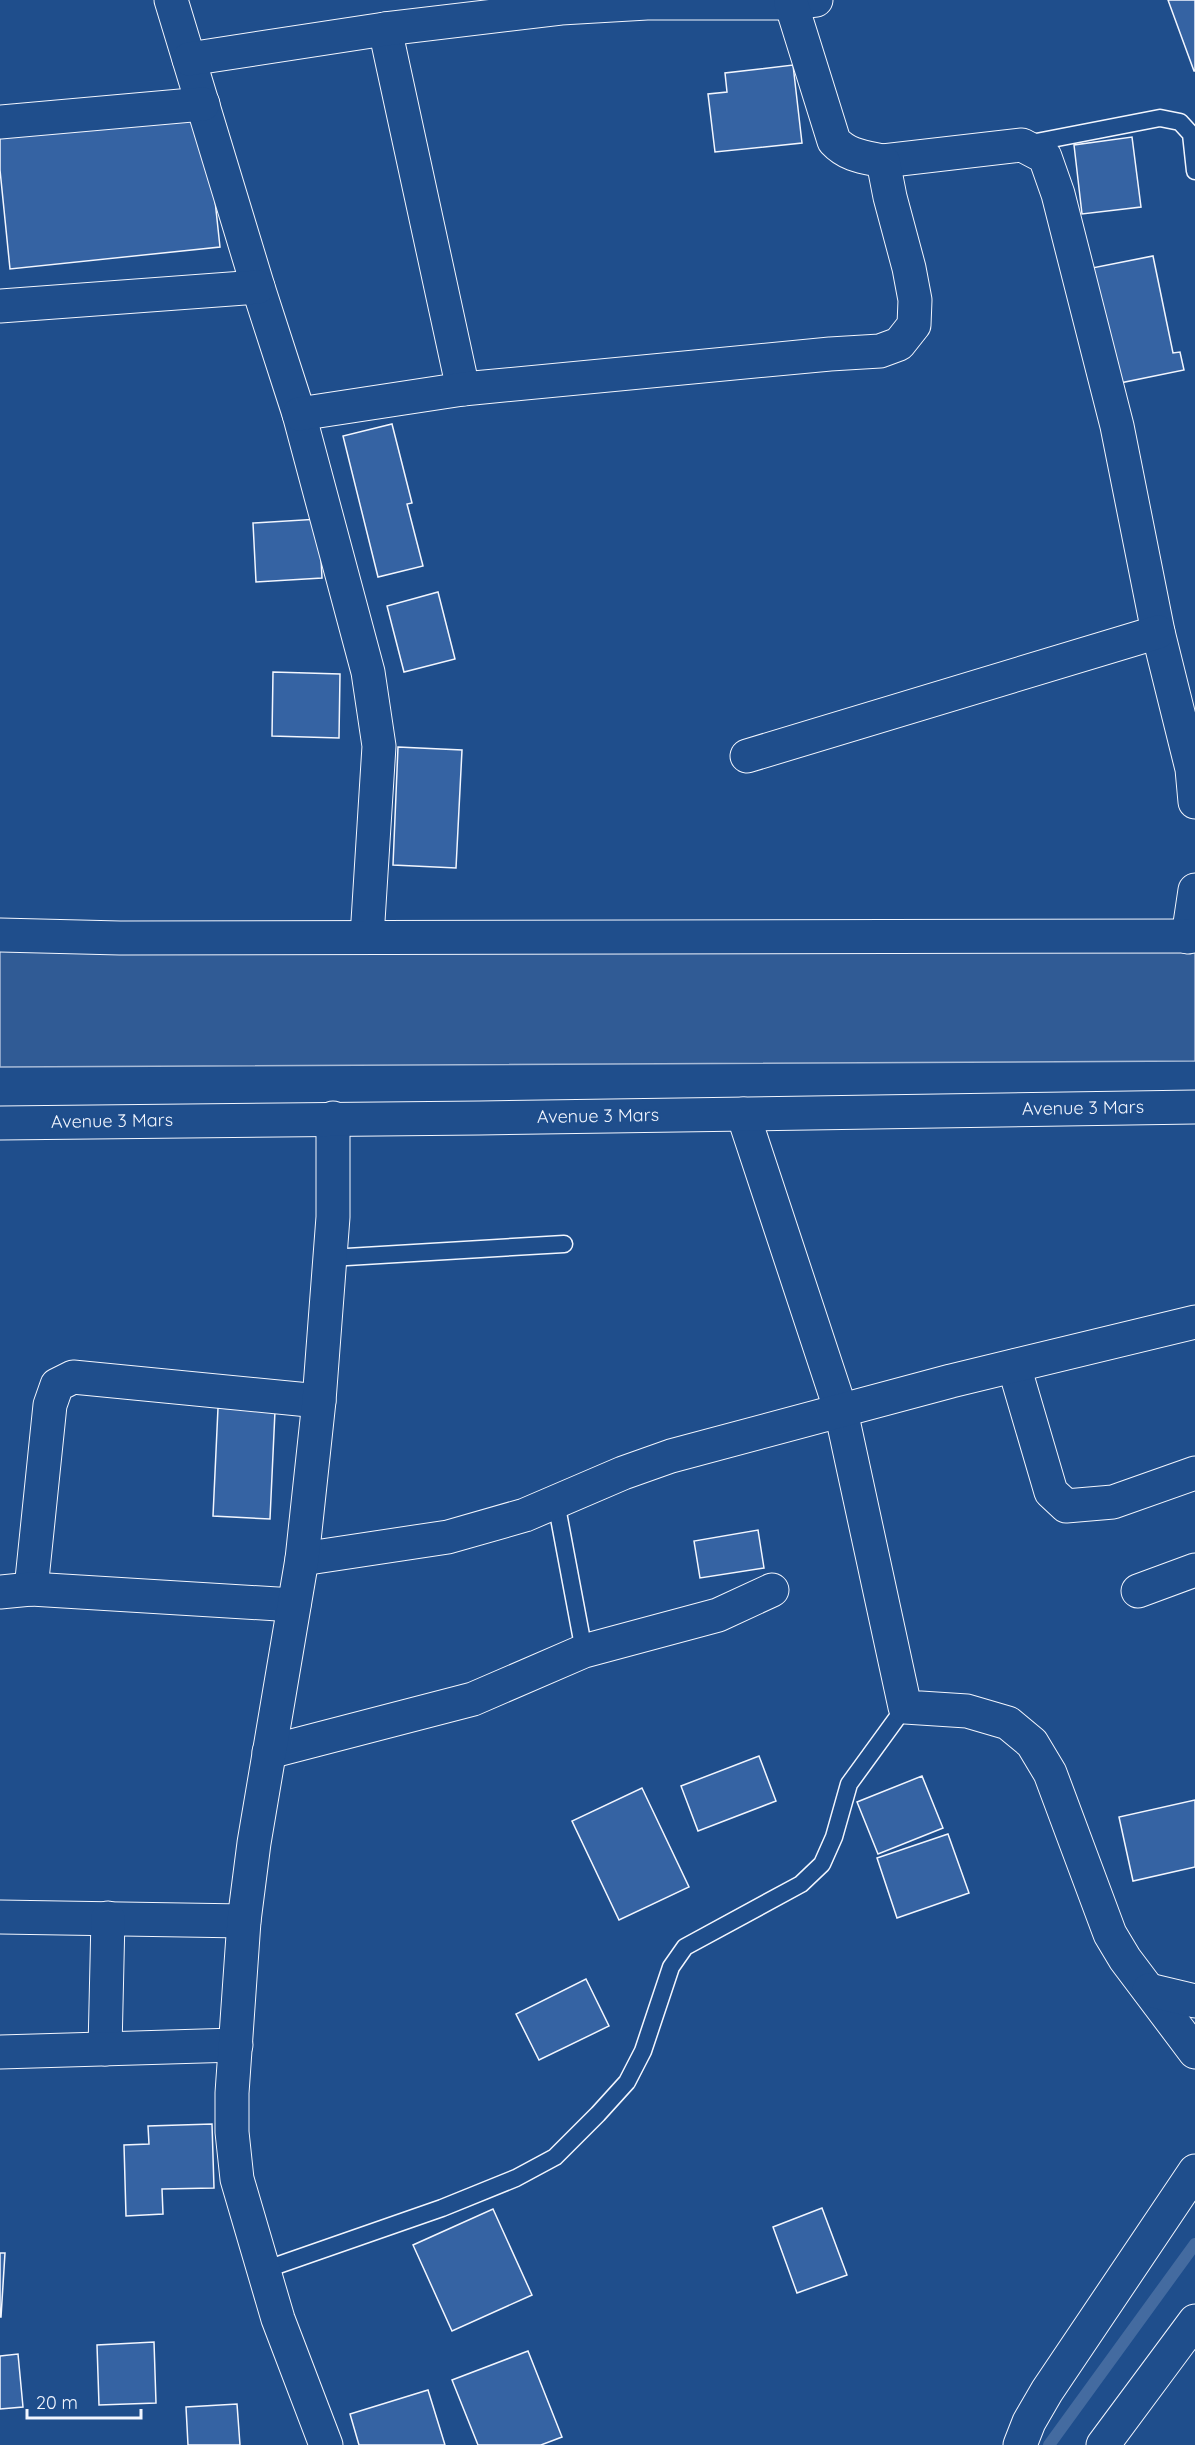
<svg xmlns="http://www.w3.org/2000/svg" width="1195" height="2445" font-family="Quicksand,sans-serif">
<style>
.built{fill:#305b95;stroke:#a8bbd7;stroke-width:1.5}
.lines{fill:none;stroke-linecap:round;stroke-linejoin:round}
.stream{stroke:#446ba0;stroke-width:12}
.building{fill:#3563a3;stroke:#f2f6ff;stroke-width:1.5}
.service-casing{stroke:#f2f6ff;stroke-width:19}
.minor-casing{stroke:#f2f6ff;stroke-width:35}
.primary-casing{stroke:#f2f6ff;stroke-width:35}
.service{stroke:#1f4e8c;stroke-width:16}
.minor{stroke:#1f4e8c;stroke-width:33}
.primary{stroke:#1f4e8c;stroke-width:33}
.labels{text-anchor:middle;stroke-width:4.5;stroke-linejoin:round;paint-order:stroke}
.street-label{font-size:18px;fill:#f2f6ff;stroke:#1f4e8c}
</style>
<rect width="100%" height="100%" fill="#1f4e8c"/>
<!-- built -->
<path class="built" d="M1195 948V1061L0 1067V950Z"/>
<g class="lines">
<!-- stream -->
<path class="stream" d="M1049 2445 1195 2244"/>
</g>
<!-- building -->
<g class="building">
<path d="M1168 0H1195V71H1194Z"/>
<path d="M793 65 802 143 715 152 708 94 727 92 725 73Z"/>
<path d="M206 117 220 247 10 269 0 170V138Z"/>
<path d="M1132 137 1141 207 1082 214 1074 145Z"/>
<path d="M1153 256 1173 353 1180 352 1184 370 1115 384 1092 268Z"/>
<path d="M392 424 412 503 407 504 423 566 378 577 343 436Z"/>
<path d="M319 519 322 578 256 582 253 523Z"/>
<path d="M438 592 455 659 404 672 387 606Z"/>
<path d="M273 672 340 674 339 738 272 736Z"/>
<path d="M398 747 462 750 456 868 393 865Z"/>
<path d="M218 1408 275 1411 270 1519 213 1516Z"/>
<path d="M758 1530 764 1568 700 1578 694 1541Z"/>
<path d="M759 1756 776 1801 698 1831 681 1786Z"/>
<path d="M922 1776 943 1828 878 1854 857 1802Z"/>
<path d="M642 1788 689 1887 619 1920 572 1821Z"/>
<path d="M1195 1800V1867L1133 1881 1119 1817Z"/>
<path d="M948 1834 969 1893 897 1918 877 1858Z"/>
<path d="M586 1979 609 2026 539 2060 516 2014Z"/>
<path d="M212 2124 214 2188 162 2189 163 2214 126 2216 124 2145 149 2144 148 2126Z"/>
<path d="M822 2208 847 2275 797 2293 773 2227Z"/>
<path d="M493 2209 532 2295 452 2331 413 2245Z"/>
<path d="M0 2253H5L1 2317H0Z"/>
<path d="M154 2342 156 2403 99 2405 97 2345Z"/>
<path d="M528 2351 562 2437 541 2445H478L452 2380Z"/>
<path d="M18 2354 23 2407 0 2409V2356Z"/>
<path d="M428 2390 445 2445H359L350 2414Z"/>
<path d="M237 2404 240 2445H188L186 2407Z"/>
</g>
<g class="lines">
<defs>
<g id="service">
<path d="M1026 144 1160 118 1180 122 1191 134 1195 171"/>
<path d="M330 1258 564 1244"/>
<path d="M556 1502 584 1651"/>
<path d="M264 2270 442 2208 516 2178 555 2157 598 2114 627 2082 643 2051 671 1967 685 1947 801 1884 822 1864 834 1837 849 1784 905 1707"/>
</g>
<g id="minor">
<path d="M171 0 258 287 299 414 368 672 379 746 367 937"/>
<path d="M385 29 463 389"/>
<path d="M189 59 385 29 561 8 647 3H791L816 0"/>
<path d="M0 122 203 104"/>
<path d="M883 161 1022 145 1045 157 1058 194 1117 426 1158 632 1192 769 1195 802"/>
<path d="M0 306 258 287"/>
<path d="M299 414 463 389 830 354 880 351 899 344 914 325 915 300 909 268 890 197 883 161C864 157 848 156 834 141L791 3"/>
<path d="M747 756 1158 632"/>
<path d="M1188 937 1195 890"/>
<path d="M743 1114 841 1411 905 1707 967 1711 1008 1723 1032 1743 1050 1773 1110 1934 1125 1959 1195 2052"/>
<path d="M1014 1366 1051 1492 1066 1506 1113 1502 1195 1473"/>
<path d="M302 1559 448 1537 525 1515 623 1473 671 1456 951 1381 1195 1322"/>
<path d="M31 1589 50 1405 57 1385 73 1377 319 1401"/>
<path d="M1138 1591 1195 1570"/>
<path d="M0 1592 31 1589 294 1605"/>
<path d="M269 1752 473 1699 584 1651 718 1615 772 1590"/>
<path d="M0 1917 244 1921"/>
<path d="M1149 1990 1195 2001"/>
<path d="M105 2049 108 1918"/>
<path d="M0 2052 236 2045"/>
<path d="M326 2445 278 2319 237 2179 232 2132V2093L244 1921 254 1843 302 1559 319 1401 333 1217V1118"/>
<path d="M1020 2445 1029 2422 1047 2391 1195 2171"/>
<path d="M1103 2445 1195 2321"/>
</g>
<g id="primary">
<path d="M0 935 120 938 1195 936"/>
<path d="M0 1123 480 1118 1195 1107"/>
</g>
</defs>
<!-- service casing -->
<use href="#service" class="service-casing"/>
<!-- minor casing -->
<use href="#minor" class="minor-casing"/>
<!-- primary casing -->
<use href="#primary" class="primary-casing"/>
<!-- service -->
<use href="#service" class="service"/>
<!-- minor -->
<use href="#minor" class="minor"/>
<!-- primary -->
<use href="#primary" class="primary"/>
</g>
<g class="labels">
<!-- street labels -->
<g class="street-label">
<text transform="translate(1083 1108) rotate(-1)" y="6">Avenue 3 Mars</text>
<text transform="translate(598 1116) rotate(-1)" y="6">Avenue 3 Mars</text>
<text transform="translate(112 1121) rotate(-1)" y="6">Avenue 3 Mars</text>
</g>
</g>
<!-- scale -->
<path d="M27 2409v9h114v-9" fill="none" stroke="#f2f6ff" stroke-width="3"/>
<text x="36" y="2409" font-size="18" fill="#f2f6ff" stroke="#1f4e8c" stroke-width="4.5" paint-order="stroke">20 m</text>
</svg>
